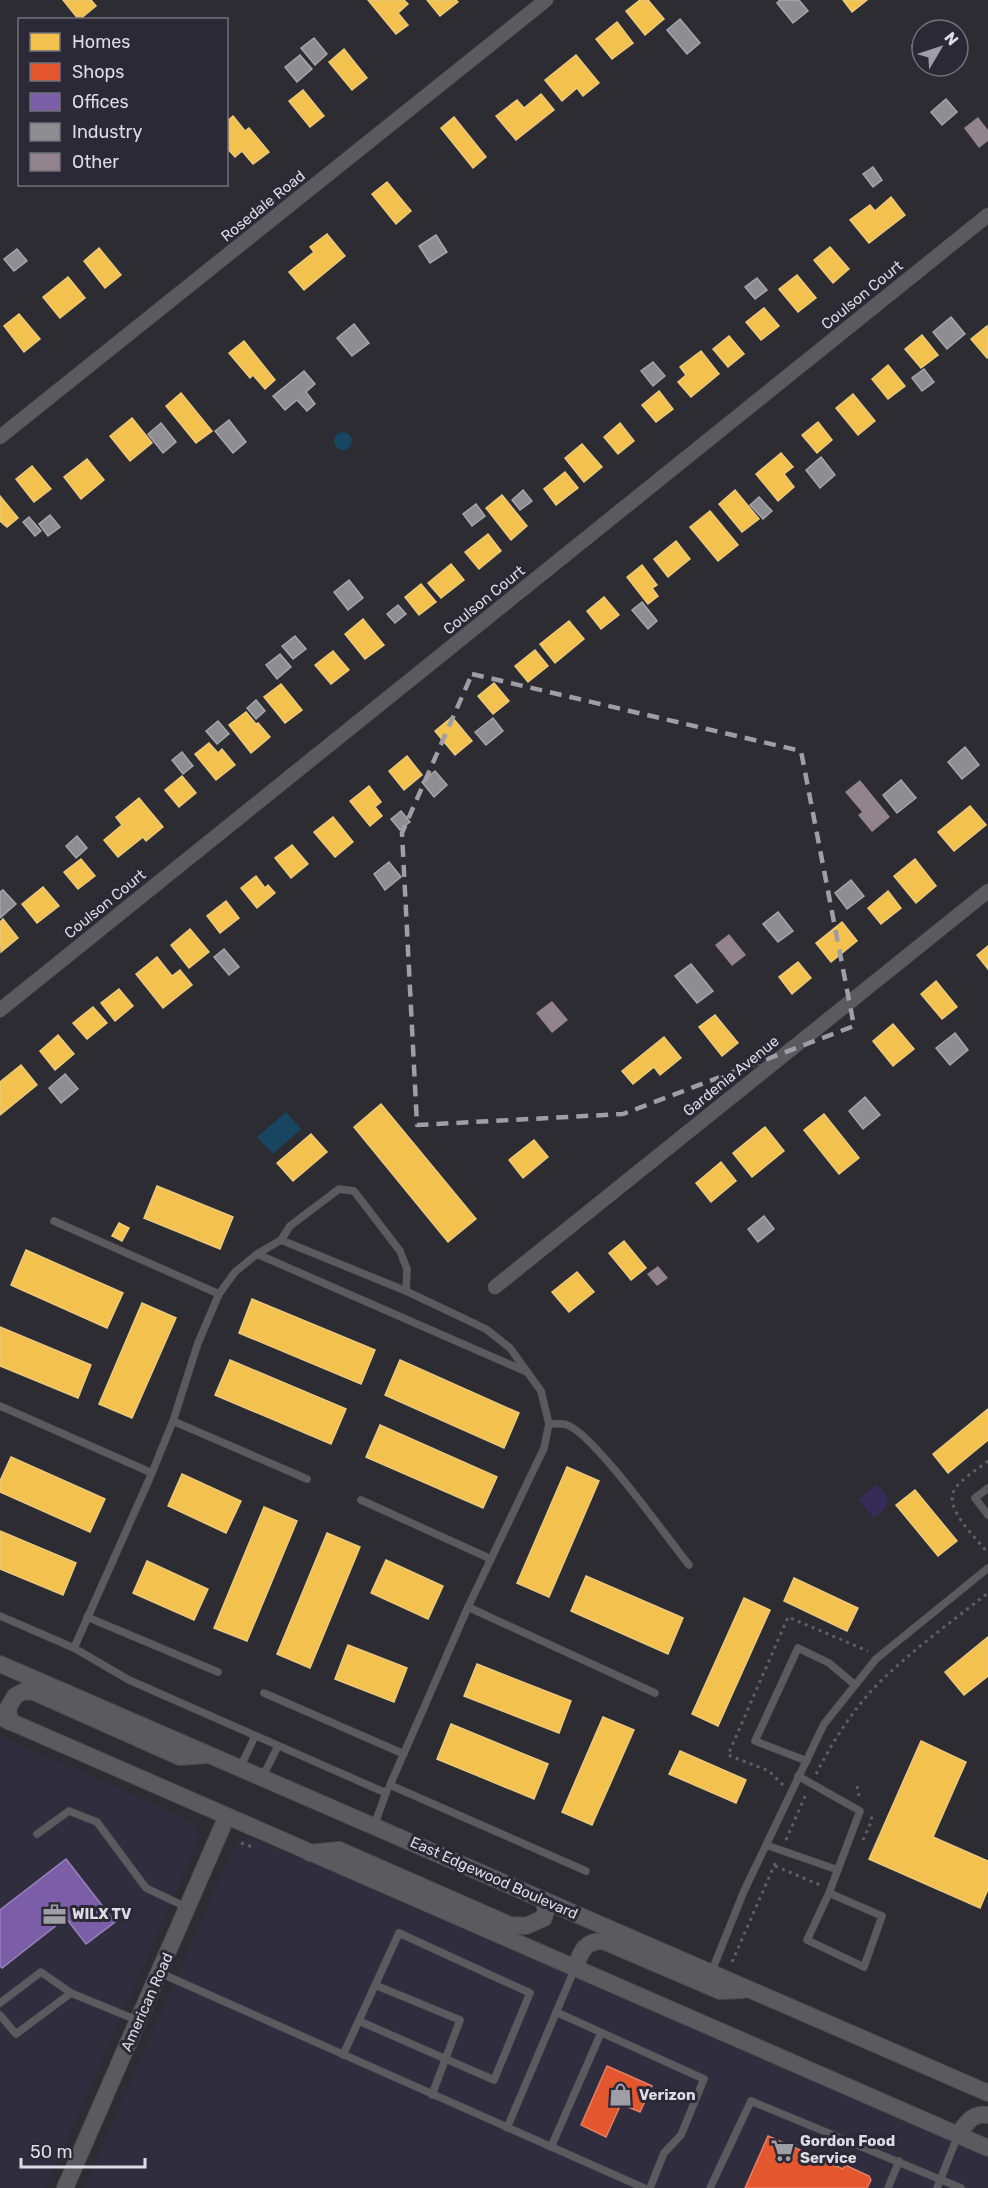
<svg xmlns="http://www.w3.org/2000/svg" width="988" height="2188" font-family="Rubik,sans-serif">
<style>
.built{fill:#302e3e}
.green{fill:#362c59}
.water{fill:#18455f}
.homes{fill:#f2c14e;stroke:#ecc97b;stroke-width:1.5}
.shops{fill:#e4572e;stroke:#e27f65;stroke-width:1.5}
.offices{fill:#7b5ea7;stroke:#9884ba;stroke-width:1.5}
.industry{fill:#8d8d92;stroke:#a5a5ab;stroke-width:1.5}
.building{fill:#93838d}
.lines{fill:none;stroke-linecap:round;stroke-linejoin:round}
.service-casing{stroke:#4a494f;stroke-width:8}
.minor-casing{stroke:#4a494f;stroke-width:15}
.tertiary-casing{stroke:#4a494f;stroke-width:18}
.path{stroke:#5f5e64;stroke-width:3;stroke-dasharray:3 4.5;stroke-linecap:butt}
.service{stroke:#5b5b5f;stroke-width:7}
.minor{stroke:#5b5b5f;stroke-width:14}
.tertiary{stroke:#5b5b5f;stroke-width:16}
.marked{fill:none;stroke:#9f9ea7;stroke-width:4.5;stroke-dasharray:12 8;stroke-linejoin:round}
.labels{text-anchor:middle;stroke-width:6;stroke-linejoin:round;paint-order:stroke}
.street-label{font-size:15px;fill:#dddce5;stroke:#2b2936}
.poi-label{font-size:15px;font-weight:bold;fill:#dddce5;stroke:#2b2936;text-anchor:start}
</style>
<rect width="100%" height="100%" fill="#2d2c33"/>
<!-- built -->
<g class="built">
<path d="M0 1736 186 1818 195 1826 198 1836 197 1843 46 2188H0Z"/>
<path d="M248 1838 256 1839 988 2158V2188H84L232 1851 240 1841Z"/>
</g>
<!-- green -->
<path class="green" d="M877 1484 887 1496 886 1508 874 1518 859 1500Z"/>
<!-- water -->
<g class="water">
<circle cx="343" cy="441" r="9"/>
<path d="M286 1112 301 1129 273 1154 257 1137Z"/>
</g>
<!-- homes -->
<g class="homes">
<path d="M63 0H91L96 6 79 20Z"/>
<path d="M368 0H404L408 4 398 13 408 25 396 34Z"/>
<path d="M427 0H456L458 2 440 16Z"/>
<path d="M640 0H648L664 19 645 35 626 11Z"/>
<path d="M843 0H867L852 12Z"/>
<path d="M617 22 633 43 612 59 596 39Z"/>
<path d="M922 39V58L912 46Z"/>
<path d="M344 49 367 78 352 90 329 62Z"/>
<path d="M576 55 599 83 583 96 577 88 562 101 545 80Z"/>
<path d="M303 90 324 116 310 127 289 101Z"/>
<path d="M541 94 554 110 516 140 496 116 517 100 524 108Z"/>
<path d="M233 116 245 131 249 128 269 152 253 164 242 151 235 157 226 147V122Z"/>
<path d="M454 117 486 157 473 168 441 128Z"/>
<path d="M387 182 411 211 396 224 372 194Z"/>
<path d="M891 197 905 215 869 243 850 220 870 205 875 211Z"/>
<path d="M327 234 345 256 304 290 289 272 314 252 310 247Z"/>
<path d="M830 247 849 269 833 283 814 260Z"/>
<path d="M99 248 121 275 105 288 84 261Z"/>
<path d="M797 275 816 298 798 312 779 289Z"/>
<path d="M68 277 85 298 60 318 43 297Z"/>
<path d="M764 308 779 326 761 340 746 322Z"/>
<path d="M19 314 40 339 24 352 4 326Z"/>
<path d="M987 326 988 357 987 358 971 339Z"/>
<path d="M922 335 938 355 921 368 905 349Z"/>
<path d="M729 336 744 354 728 367 713 349Z"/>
<path d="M244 341 275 380 265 389 253 375 250 378 229 353Z"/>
<path d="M701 351 719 374 691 397 678 382 686 375 680 367Z"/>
<path d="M888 365 905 386 888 399 872 379Z"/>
<path d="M659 391 673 409 656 422 642 405Z"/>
<path d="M181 393 212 431 196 443 166 406Z"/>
<path d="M853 394 875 421 858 435 836 408Z"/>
<path d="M132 418 152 443 130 461 110 436Z"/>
<path d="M818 422 832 440 817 453 802 435Z"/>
<path d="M620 423 634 441 618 454 604 437Z"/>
<path d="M582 444 602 467 584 482 565 458Z"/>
<path d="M781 453 793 467 784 474 794 487 778 501 756 474Z"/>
<path d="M87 459 104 480 81 499 64 477Z"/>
<path d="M32 466 51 489 34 502 16 479Z"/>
<path d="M565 472 578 488 556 505 544 489Z"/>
<path d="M735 490 759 519 742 532 719 504Z"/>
<path d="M502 495 527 526 511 540 486 508Z"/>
<path d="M0 496 18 518 7 527 0 521Z"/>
<path d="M710 511 738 545 718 561 690 527Z"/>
<path d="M488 534 501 551 479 569 465 552Z"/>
<path d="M676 541 690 559 668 577 654 559Z"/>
<path d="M451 564 464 580 441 598 428 583Z"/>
<path d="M642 565 657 585 652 588 658 596 648 604 627 577Z"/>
<path d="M421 584 436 602 419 615 405 597Z"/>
<path d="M604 597 619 615 601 629 587 611Z"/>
<path d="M363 619 384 645 365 659 345 634Z"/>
<path d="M569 621 584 639 555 663 540 644Z"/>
<path d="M535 650 548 666 528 682 515 666Z"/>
<path d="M333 651 349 670 331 684 315 665Z"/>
<path d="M494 683 509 701 493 714 478 696Z"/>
<path d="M281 684 302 710 285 723 264 697Z"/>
<path d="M246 712 256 724 258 723 270 737 251 753 229 725Z"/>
<path d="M452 717 472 741 455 755 435 731Z"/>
<path d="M209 743 218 753 222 749 235 765 216 780 195 754Z"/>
<path d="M407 756 422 775 404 790 389 771Z"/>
<path d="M182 776 196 793 179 807 165 790Z"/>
<path d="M369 786 381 802 375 807 382 816 370 826 350 801Z"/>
<path d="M139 798 163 827 146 841 143 837 118 857 104 840 122 825 116 817Z"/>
<path d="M970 806 986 825 954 851 938 832Z"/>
<path d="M333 817 353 842 335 857 314 832Z"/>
<path d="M292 845 308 864 291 878 275 858Z"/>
<path d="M81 859 95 876 78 889 64 872Z"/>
<path d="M915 859 936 886 916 903 894 876Z"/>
<path d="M256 876 265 888 268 885 275 893 257 908 241 888Z"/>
<path d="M43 887 59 906 37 923 22 904Z"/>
<path d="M888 891 901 908 881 924 868 908Z"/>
<path d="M226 901 239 918 220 933 207 916Z"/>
<path d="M3 919 18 938 1 952 0 922Z"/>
<path d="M842 922 857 941 831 962 816 943Z"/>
<path d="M190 929 209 952 189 968 171 945Z"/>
<path d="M988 946V969L977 955Z"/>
<path d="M157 957 172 976 180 970 192 985 163 1008 136 974Z"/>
<path d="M798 962 811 978 792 994 779 977Z"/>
<path d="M936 981 957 1007 942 1019 921 994Z"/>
<path d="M119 989 133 1006 115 1021 101 1003Z"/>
<path d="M93 1007 107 1023 87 1039 73 1023Z"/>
<path d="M715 1015 738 1043 722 1056 699 1027Z"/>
<path d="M893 1024 914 1049 893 1066 873 1041Z"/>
<path d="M58 1035 74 1054 55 1070 40 1051Z"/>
<path d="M664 1037 681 1058 660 1075 654 1067 633 1084 622 1071Z"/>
<path d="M21 1065 37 1085 0 1115V1082Z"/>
<path d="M381 1104 476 1219 448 1242 354 1127Z"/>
<path d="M824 1114 859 1158 839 1174 804 1130Z"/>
<path d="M765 1127 784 1151 752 1177 733 1153Z"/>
<path d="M311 1134 327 1152 293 1181 277 1163Z"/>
<path d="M534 1140 548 1157 523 1178 509 1160Z"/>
<path d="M721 1162 736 1181 711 1202 696 1183Z"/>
<path d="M157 1186 233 1217 220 1249 144 1218Z"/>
<path d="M119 1223 129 1228 122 1241 112 1236Z"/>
<path d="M624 1241 646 1268 631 1280 609 1253Z"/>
<path d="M26 1250 123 1293 107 1328 11 1285Z"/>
<path d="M577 1272 594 1292 569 1312 552 1292Z"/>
<path d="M252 1299 375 1350 361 1384 239 1333Z"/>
<path d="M142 1303 176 1318 132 1418 99 1404Z"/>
<path d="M0 1327 91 1365 78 1398 0 1366Z"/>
<path d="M230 1360 346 1409 331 1444 215 1395Z"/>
<path d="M400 1360 519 1413 504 1448 385 1395Z"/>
<path d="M988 1409V1440L948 1473 933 1454Z"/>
<path d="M380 1425 497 1477 483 1508 366 1457Z"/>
<path d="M11 1457 105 1499 90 1532 0 1492V1481Z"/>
<path d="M567 1467 599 1481 549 1597 517 1583Z"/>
<path d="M182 1474 241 1501 226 1533 168 1506Z"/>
<path d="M915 1490 957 1541 938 1556 896 1505Z"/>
<path d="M264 1507 297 1521 247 1641 214 1628Z"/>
<path d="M0 1531 76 1563 63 1595 0 1569Z"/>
<path d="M327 1533 360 1547 310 1668 277 1654Z"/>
<path d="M386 1560 443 1586 428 1619 371 1593Z"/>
<path d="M147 1561 208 1589 194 1620 133 1593Z"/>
<path d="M586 1576 683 1618 668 1654 571 1611Z"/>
<path d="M794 1578 858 1608 847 1631 784 1601Z"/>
<path d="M744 1598 770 1610 718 1726 692 1714Z"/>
<path d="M988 1637V1676L964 1695 945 1672Z"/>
<path d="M348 1645 407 1668 394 1702 335 1679Z"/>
<path d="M477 1664 571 1701 559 1733 464 1696Z"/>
<path d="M603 1717 634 1730 592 1825 562 1812Z"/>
<path d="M451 1724 548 1764 534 1799 437 1759Z"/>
<path d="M921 1741 966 1762 933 1837 988 1861V1889L980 1908 869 1859Z"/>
<path d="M680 1751 746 1780 736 1803 669 1774Z"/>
</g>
<!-- shops -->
<g class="shops">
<path d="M607 2066 652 2086 640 2112 621 2104 606 2137 581 2125Z"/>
<path d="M768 2136 843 2169 845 2165 869 2176 871 2180 867 2188H745Z"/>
</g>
<!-- offices -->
<path class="offices" d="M66 1859 115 1922 86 1944 66 1918 2 1968 0 1966V1910Z"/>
<!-- industry -->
<g class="industry">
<path d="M780 0H799L808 11 793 23 777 3Z"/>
<path d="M680 19 700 43 687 54 667 30Z"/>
<path d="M314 38 327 54 315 65 301 48Z"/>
<path d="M300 55 312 69 297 82 285 67Z"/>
<path d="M946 99 957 112 942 125 931 112Z"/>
<path d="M873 167 882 180 873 187 863 174Z"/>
<path d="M436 235 447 252 430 263 419 246Z"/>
<path d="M17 249 27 261 14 271 4 259Z"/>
<path d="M757 278 767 290 755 299 745 287Z"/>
<path d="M951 317 965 334 947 349 933 332Z"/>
<path d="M354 324 369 343 352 356 337 338Z"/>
<path d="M653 362 665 376 653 386 641 371Z"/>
<path d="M924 369 934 382 922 391 912 378Z"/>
<path d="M304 371 315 384 306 392 315 404 307 411 297 400 285 410 273 396Z"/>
<path d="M229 420 246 442 233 453 215 431Z"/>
<path d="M161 423 176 442 163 453 148 434Z"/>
<path d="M821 457 835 475 820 488 806 470Z"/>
<path d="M523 490 532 501 520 510 512 500Z"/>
<path d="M759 497 772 511 763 519 750 505Z"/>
<path d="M476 504 485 516 472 526 463 514Z"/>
<path d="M50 515 60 527 48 536 39 524Z"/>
<path d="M29 517 41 531 35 536 23 522Z"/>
<path d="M349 580 363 598 348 610 334 592Z"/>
<path d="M642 602 657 621 648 629 632 610Z"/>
<path d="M398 605 406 614 395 623 387 614Z"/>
<path d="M295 636 306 649 293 659 282 646Z"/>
<path d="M280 654 291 667 277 679 266 665Z"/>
<path d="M256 700 265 711 256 719 247 708Z"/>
<path d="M493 718 503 731 486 745 475 732Z"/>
<path d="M218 721 229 734 217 744 206 731Z"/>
<path d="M965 747 979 765 962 779 948 762Z"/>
<path d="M182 752 193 766 183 774 172 760Z"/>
<path d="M435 771 447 785 434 797 422 782Z"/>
<path d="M901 780 916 798 897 813 883 795Z"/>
<path d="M401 811 410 822 400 830 391 819Z"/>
<path d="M77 836 87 848 76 858 66 846Z"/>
<path d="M389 862 401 877 385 890 374 874Z"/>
<path d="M851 880 864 896 847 909 835 893Z"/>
<path d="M3 890 16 904 0 918V892Z"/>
<path d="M778 912 793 931 778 942 763 924Z"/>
<path d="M224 949 239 967 229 975 214 957Z"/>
<path d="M691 964 713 991 697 1003 675 976Z"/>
<path d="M955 1033 968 1050 950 1065 936 1048Z"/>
<path d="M65 1074 78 1089 61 1103 49 1088Z"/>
<path d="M865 1097 880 1115 863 1129 849 1111Z"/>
<path d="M764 1216 774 1229 758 1242 748 1229Z"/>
</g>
<!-- building -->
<g class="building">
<path d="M978 117 988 130V141L979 148 964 128Z"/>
<path d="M860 780 890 817 872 832 858 815 862 812 845 792Z"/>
<path d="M729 934 746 955 732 966 715 945Z"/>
<path d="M552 1001 568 1020 552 1033 536 1013Z"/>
<path d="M658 1266 668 1278 657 1286 647 1274Z"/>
</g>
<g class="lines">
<defs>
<g id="service">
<path d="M54 1221 219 1294"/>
<path d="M281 1240 290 1226 339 1189 354 1191 400 1251 407 1269 406 1291"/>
<path d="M257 1254 527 1372"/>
<path d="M0 1406 152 1473"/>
<path d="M173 1421 307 1479"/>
<path d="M549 1424C554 1424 562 1423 567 1425 593 1433 668 1539 689 1565"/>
<path d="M988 1488 975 1498 988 1515"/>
<path d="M361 1500 491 1559"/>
<path d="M468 1607 655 1693"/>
<path d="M0 1616 74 1648"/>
<path d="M87 1617 218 1672"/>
<path d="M264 1693 404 1754"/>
<path d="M807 1761 755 1741 798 1648 829 1663 854 1684"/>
<path d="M240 1768 255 1736"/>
<path d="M798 1776 860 1811 829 1893 807 1940 864 1967 882 1916 829 1893"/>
<path d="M262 1778 278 1746"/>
<path d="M386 1793 129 1680 74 1648 152 1473 173 1421 198 1343 219 1294 235 1272 257 1254 281 1240 406 1291 486 1329 510 1348 541 1391 549 1424 544 1448 468 1607 390 1785 586 1871"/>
<path d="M374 1826 387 1790"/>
<path d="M37 1834 69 1811 97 1822 146 1888 188 1908"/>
<path d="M766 1845 838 1870"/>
<path d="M160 1973 644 2188"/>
<path d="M711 1973 744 1891 824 1724 876 1659 988 1568"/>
<path d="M375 1985 460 2020 432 2095"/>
<path d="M0 2003 41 1972 71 1993"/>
<path d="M556 2012 704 2079 681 2135 664 2153 650 2188"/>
<path d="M0 2015 16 2034 71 1993 139 2021"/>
<path d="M343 2055 399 1933 530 1993 494 2080 359 2021"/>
<path d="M507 2128 575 1968"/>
<path d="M551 2147 601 2033"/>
<path d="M710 2188 751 2101 961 2188"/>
<path d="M888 2188 899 2161"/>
<path d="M937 2188 958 2135"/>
</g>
<g id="minor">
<path d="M0 437 546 0"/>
<path d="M0 1010 988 215"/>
<path d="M495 1287 988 891"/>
</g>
<g id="tertiary">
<path d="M0 1664 988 2093"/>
<path d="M0 1717 988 2148"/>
<path d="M10 1722 8 1708 15 1696 24 1691 34 1692 180 1757 207 1755"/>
<path d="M310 1853 339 1850 510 1925 526 1926 544 1918 546 1910 543 1900"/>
<path d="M575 1968C581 1952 584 1941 603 1941L720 1991 743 1990"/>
<path d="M958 2135C967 2122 972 2113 988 2115"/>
<path d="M65 2188 227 1816"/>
</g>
</defs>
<!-- service casing -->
<use href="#service" class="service-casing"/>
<!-- minor casing -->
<use href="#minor" class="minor-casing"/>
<!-- tertiary casing -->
<use href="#tertiary" class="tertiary-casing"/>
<!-- path -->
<g class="path">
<path d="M988 1461C978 1469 962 1478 955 1489 942 1507 977 1539 988 1553"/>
<path d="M816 1774C832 1743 851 1712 875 1687 909 1652 950 1623 988 1593"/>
<path d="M783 1785 769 1771 728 1755 788 1617 868 1651"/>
<path d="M857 1786 859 1796"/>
<path d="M786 1840 806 1794"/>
<path d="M863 1840 872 1820 871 1816"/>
<path d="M241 1843 253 1847"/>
<path d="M775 1866 820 1885"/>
<path d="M732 1962 777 1859"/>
</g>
<!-- service -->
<use href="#service" class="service"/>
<!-- minor -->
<use href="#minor" class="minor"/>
<!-- tertiary -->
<use href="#tertiary" class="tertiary"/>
</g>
<!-- marked area -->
<path class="marked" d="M472 674 801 751 854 1026 623 1114 417 1125 402 833Z"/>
<!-- icons -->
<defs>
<symbol id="office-bare" viewBox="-9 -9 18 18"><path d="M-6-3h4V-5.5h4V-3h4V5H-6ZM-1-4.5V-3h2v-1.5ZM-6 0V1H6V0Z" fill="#9f9ea7" stroke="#2b2936" stroke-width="2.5" paint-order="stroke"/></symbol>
<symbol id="shop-bare" viewBox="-9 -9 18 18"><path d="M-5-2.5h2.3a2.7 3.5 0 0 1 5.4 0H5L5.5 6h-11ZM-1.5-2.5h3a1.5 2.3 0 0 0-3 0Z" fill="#9f9ea7" stroke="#2b2936" stroke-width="2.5" paint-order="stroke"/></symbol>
<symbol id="supermarket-bare" viewBox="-9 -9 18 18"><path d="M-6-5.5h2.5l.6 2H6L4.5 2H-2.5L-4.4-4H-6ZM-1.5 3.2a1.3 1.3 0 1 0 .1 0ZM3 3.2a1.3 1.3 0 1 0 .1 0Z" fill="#9f9ea7" stroke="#2b2936" stroke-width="2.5" paint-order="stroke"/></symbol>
</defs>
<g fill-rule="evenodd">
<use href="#office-bare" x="38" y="1898" width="33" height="33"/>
<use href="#shop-bare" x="604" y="2078" width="33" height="33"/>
<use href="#supermarket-bare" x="766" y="2134" width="33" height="33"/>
</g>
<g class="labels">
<!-- street labels -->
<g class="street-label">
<text transform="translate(263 206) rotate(-39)" y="5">Rosedale Road</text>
<text transform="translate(862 295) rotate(-39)" y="5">Coulson Court</text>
<text transform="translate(484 600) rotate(-39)" y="5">Coulson Court</text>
<text transform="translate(105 904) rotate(-39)" y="5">Coulson Court</text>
<text transform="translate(731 1076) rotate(-39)" y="5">Gardenia Avenue</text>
<text transform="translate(494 1878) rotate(24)" y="5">East Edgewood Boulevard</text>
<text transform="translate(147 2002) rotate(-66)" y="5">American Road</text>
</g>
<!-- poi labels -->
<g class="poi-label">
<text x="72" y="1919">WILX TV</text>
<text x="639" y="2100">Verizon</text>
<text x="800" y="2146">Gordon Food<tspan x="800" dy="17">Service</tspan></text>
</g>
</g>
<!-- legend -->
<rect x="18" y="18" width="210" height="168" fill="#2b2936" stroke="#72717c" stroke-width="1.5"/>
<rect x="30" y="33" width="30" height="18" fill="#f2c14e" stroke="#72717c" stroke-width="1.5"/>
<text x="72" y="48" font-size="18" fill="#dddce5">Homes</text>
<rect x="30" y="63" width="30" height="18" fill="#e4572e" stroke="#72717c" stroke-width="1.5"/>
<text x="72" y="78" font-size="18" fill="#dddce5">Shops</text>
<rect x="30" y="93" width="30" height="18" fill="#7b5ea7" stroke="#72717c" stroke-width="1.5"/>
<text x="72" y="108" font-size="18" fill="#dddce5">Offices</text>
<rect x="30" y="123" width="30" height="18" fill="#8d8d92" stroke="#72717c" stroke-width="1.5"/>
<text x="72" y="138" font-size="18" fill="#dddce5">Industry</text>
<rect x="30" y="153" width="30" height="18" fill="#93838d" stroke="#72717c" stroke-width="1.5"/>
<text x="72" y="168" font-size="18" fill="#dddce5">Other</text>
<!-- north arrow -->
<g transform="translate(940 48) rotate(51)"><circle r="28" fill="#2b2936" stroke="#72717c" stroke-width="1.5"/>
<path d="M0-4.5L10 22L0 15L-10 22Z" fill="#9f9ea7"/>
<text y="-9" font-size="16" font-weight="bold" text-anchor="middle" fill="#dddce5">N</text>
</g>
<!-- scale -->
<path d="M21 2158v9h124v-9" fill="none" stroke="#dddce5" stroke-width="3"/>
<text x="30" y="2158" font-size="18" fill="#dddce5" stroke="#2b2936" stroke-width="4.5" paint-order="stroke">50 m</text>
</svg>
